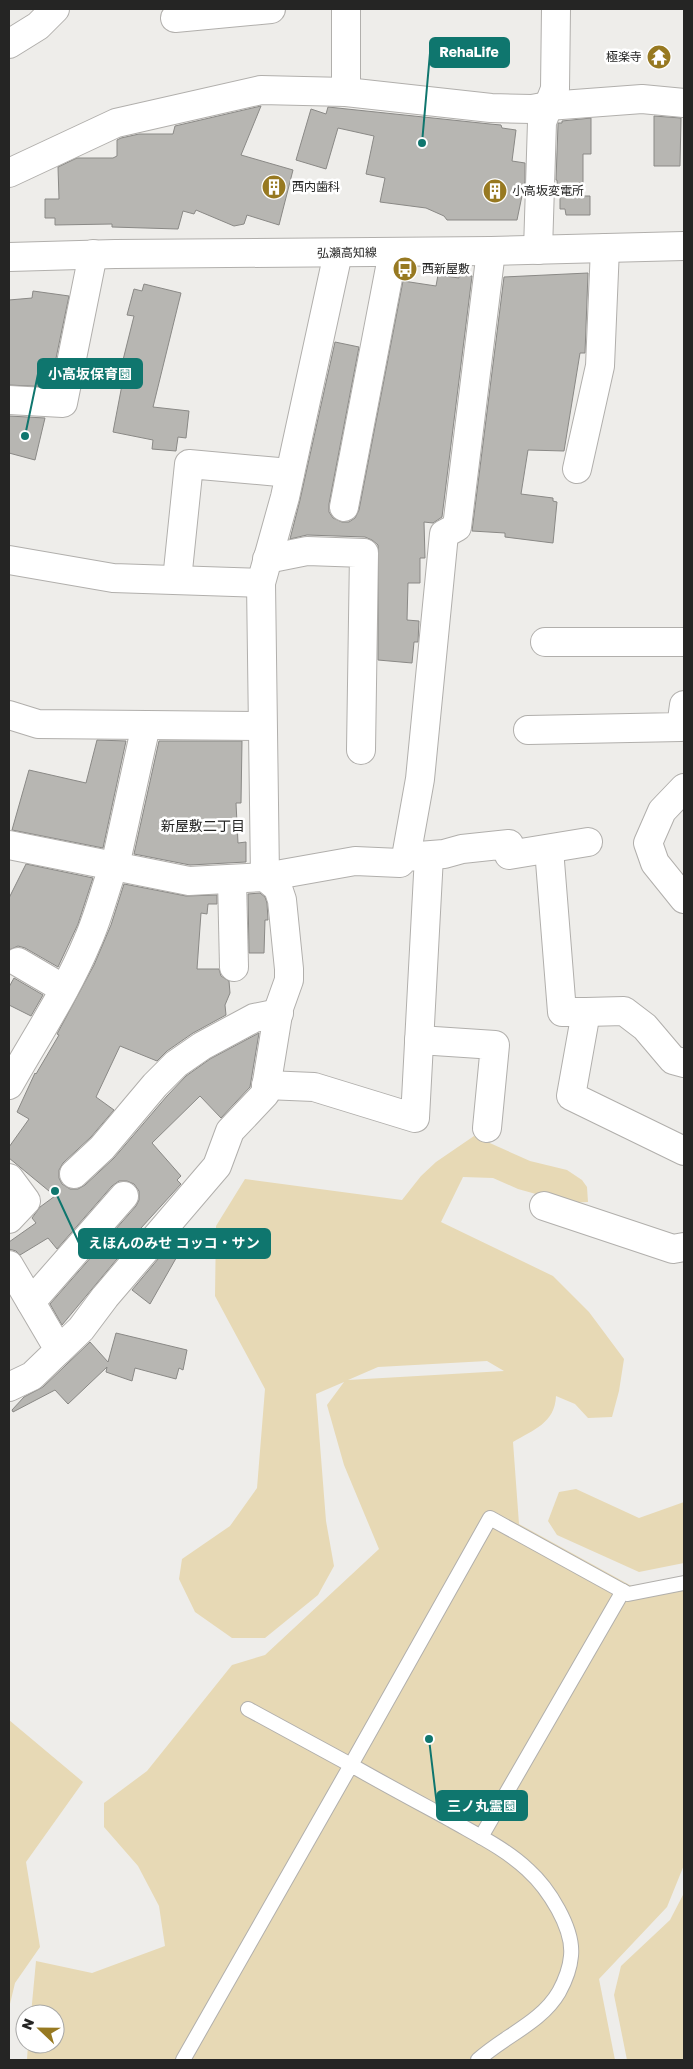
<svg xmlns="http://www.w3.org/2000/svg" width="693" height="2069" font-family="'Golos Text','Noto Sans JP',sans-serif">
<style>
.green{fill:#e7d9b5;fill-rule:evenodd}
.building{fill:#b7b6b2;stroke:#8a8986}
.lines{fill:none;stroke-linecap:round;stroke-linejoin:round}
.lane-casing{stroke:#b1afac;stroke-width:16}
.street-casing{stroke:#b1afac;stroke-width:30}
.secondary-casing{stroke:#b1afac;stroke-width:30}
.lane{stroke:#fff;stroke-width:14}
.street{stroke:#fff;stroke-width:28}
.secondary{stroke:#fff;stroke-width:28}
.labels{text-anchor:middle;stroke-width:5;stroke-linejoin:round;paint-order:stroke}
.poi-label{font-size:12px;fill:#252524;stroke:#fff;text-anchor:start}
.street-label{font-size:12px;fill:#252524;stroke:#fff}
.neighbourhood-label{font-size:14px;fill:#252524;stroke:#fff}
.leader{fill:none;stroke:#0f766e;stroke-width:2}
.callout-dot{fill:#0f766e;stroke:#fff;stroke-width:2}
.callout{fill:#0f766e;stroke:#0f766e;stroke-width:2}
.callout-label{font-size:14px;text-anchor:middle;font-weight:bold;fill:#fff}
</style>
<rect width="100%" height="100%" fill="#eeedea"/>
<!-- green -->
<g class="green">
<path d="M474 1136 530 1161 567 1170 582 1180 587 1187 588 1202 568 1203 518 1189 493 1178 463 1177 441 1222 553 1276 589 1312 624 1359 619 1391 612 1417 588 1418 575 1404 556 1396C555 1423 533 1430 513 1442L519 1524 637 1589 684 1577V1865L667 1907 599 1979 615 2060H27L28 2044H55V2014H31L36 1961 92 1973 165 1946 159 1906 138 1866 104 1827V1803L147 1771 232 1665 265 1655 379 1549 344 1465 327 1405 344 1382 316 1394 326 1521 334 1566 318 1595 265 1638H232L195 1612 179 1579 182 1559 230 1526 257 1488 265 1389 215 1296 216 1226 245 1179 402 1200 421 1176 436 1162ZM487 1361 504 1371 348 1380 378 1367Z"/>
<path d="M576 1489 639 1518 684 1502V1563L639 1572 557 1535 548 1521 559 1492Z"/>
<path d="M9 1720 83 1782 26 1862 40 1947 15 1983 9 2008Z"/>
<path d="M684 1893V2060H627L614 1995 621 1966 670 1920Z"/>
</g>
<!-- building -->
<g class="building">
<path d="M261 106 241 155 293 170 279 225 247 215 244 224 234 226 196 210 194 214 183 211 178 229 112 227V224L55 225V218H45V199H59L58 167 77 158H113L117 156V140L121 138 139 134H173L175 126Z"/>
<path d="M328 107 490 124 501 125 502 128 516 130 512 161 525 163V181L517 220H447L444 216 426 208 380 202 385 178 366 174 374 136 338 128 326 169 296 160 311 109 326 114Z"/>
<path d="M654 116 681 118 680 166H654Z"/>
<path d="M591 118V154H583V196H590V215H566L565 209H560V193H558L557 180H556L558 125V123H562V121Z"/>
<path d="M588 273 585 353H580L564 451 528 450 521 494 553 498V501L557 502 553 543 505 537V533L472 531 504 277Z"/>
<path d="M438 275 459 278V275L472 276 442 517 433 523 424 522 425 558H420V583H408L407 620 419 621 418 642H414L412 663 378 660V545L372 540 365 537 307 535 290 539 300 500 335 342 359 347 329 504V512L333 518 342 522H349L355 518 359 510 403 281 436 286Z"/>
<path d="M144 284 181 293 153 407 189 411 186 438 178 437 176 451 152 449 153 440 113 432 122 385 117 384 134 316 127 315 134 289 142 291Z"/>
<path d="M33 291 69 296 50 387 9 385V300L32 298Z"/>
<path d="M9 416 45 418 35 460 9 453Z"/>
<path d="M97 740 126 741 103 848 12 830 29 770 86 783Z"/>
<path d="M159 741H242L241 803H236L238 843 246 842V862L190 865 134 854Z"/>
<path d="M26 864 93 878 78 924 58 967 25 948 18 946 9 950V898Z"/>
<path d="M124 884 186 896 217 895V904H208L207 914 201 913 197 969H219L221 976 229 981 230 993 225 1005 226 1015 193 1033 167 1051 157 1061 120 1046 96 1097 114 1110 91 1137 63 1163 59 1170V1178L62 1184 70 1189H78L85 1185 114 1158 167 1096 186 1076 210 1059 259 1033 250 1087 221 1118 200 1096 152 1143 181 1176 177 1180 181 1184 141 1228 142 1229 62 1325 50 1304 136 1206 139 1200V1191L134 1184 127 1181H119L112 1186 57 1249 48 1238 20 1255 16 1251 9 1249V1242L36 1223 32 1218 40 1207 55 1196 9 1158V1147L29 1119 17 1112 35 1073 36 1074 59 1035 57 1034 94 965 111 925Z"/>
<path d="M260 893 265 897 267 903 268 920H265L264 953H249L248 894Z"/>
<path d="M14 978 43 995 31 1016 9 1005V987Z"/>
<path d="M169 1246 179 1253 150 1304 132 1290Z"/>
<path d="M116 1333 187 1350 183 1370 179 1368 176 1379 135 1368 132 1381 106 1372 107 1367 68 1404 55 1390 13 1412 12 1410 24 1397 43 1387 90 1342 108 1362Z"/>
</g>
<g class="lines">
<defs>
<g id="lane">
<path d="M248 1709 351 1765 490 1518 628 1594 684 1583"/>
<path d="M481 1837 623 1591"/>
<path d="M183 2060 351 1765C384 1784 418 1802 451 1820 477 1835 506 1849 528 1870 548 1888 574 1928 571 1956 570 1968 565 1981 559 1992 541 2023 504 2036 478 2060"/>
</g>
<g id="street">
<path d="M175 18 271 9"/>
<path d="M9 44 38 26 55 9"/>
<path d="M346 92V9"/>
<path d="M9 173 116 123 261 90 346 92 491 108 532 109 548 106 642 99 684 103"/>
<path d="M538 250 542 122 555 89 556 9"/>
<path d="M9 400 63 403 93 254"/>
<path d="M577 469 600 366 605 248"/>
<path d="M344 507 393 252"/>
<path d="M267 559 307 551 364 553 361 750"/>
<path d="M9 560 113 578 261 583"/>
<path d="M177 580 189 464 290 473"/>
<path d="M545 642H684"/>
<path d="M9 715 38 724 262 726"/>
<path d="M528 730 681 727 684 705"/>
<path d="M684 788 662 811 648 843 655 863 684 899"/>
<path d="M9 845 189 881 265 877 355 861 400 863 406 857 444 854 462 849 509 844V855L588 842"/>
<path d="M549 849 562 1012H586L571 1096 684 1151"/>
<path d="M406 857 420 779 444 534 457 527 491 251"/>
<path d="M232 879 234 967"/>
<path d="M18 962 64 989"/>
<path d="M586 1012 624 1011 645 1027 673 1060 684 1063"/>
<path d="M419 1040 495 1045 487 1128"/>
<path d="M9 1085C36 1037 67 991 88 940 100 913 106 884 117 857L146 725"/>
<path d="M266 1085 314 1087 415 1118 429 856"/>
<path d="M74 1174 102 1148 155 1085 176 1064 202 1046 254 1018 279 1013"/>
<path d="M9 1178 26 1201 9 1219"/>
<path d="M544 1206 673 1249 684 1247"/>
<path d="M9 1265 59 1350 32 1376 9 1387"/>
<path d="M31 1302 124 1196"/>
<path d="M59 1350 81 1329 105 1297 217 1166 230 1131 265 1094 279 1008 289 980V969L282 900 278 888 265 877 261 583 285 497 338 253"/>
</g>
<path id="secondary" d="M9 257 115 254 491 251 684 246"/>
</defs>
<!-- lane casing -->
<use href="#lane" class="lane-casing"/>
<!-- street casing -->
<use href="#street" class="street-casing"/>
<!-- secondary casing -->
<use href="#secondary" class="secondary-casing"/>
<!-- lane -->
<use href="#lane" class="lane"/>
<!-- street -->
<use href="#street" class="street"/>
<!-- secondary -->
<use href="#secondary" class="secondary"/>
</g>
<!-- icons -->
<defs>
<symbol id="temple-disc" viewBox="-11 -11 22 22"><circle r="9.5" fill="#977921" stroke="#fff"/><path d="M0-6L5-2H3V0L6.5 2.5H4V6H1.5V3h-3V6H-4V2.5H-6.5L-3 0V-2H-5Z" fill="#fff"/></symbol>
<symbol id="building-disc" viewBox="-11 -11 22 22"><circle r="9.5" fill="#977921" stroke="#fff"/><path d="M-4-6H4V6H1V3H-1V6H-4ZM-2.5-4.3h1.7v1.8h-1.7ZM.8-4.3h1.7v1.8H.8ZM-2.5-1h1.7V.8h-1.7ZM.8-1h1.7V.8H.8Z" fill="#fff"/></symbol>
<symbol id="bus-disc" viewBox="-11 -11 22 22"><circle r="9.5" fill="#977921" stroke="#fff"/><path d="M-5-6H5V4H4V6H2V4H-2V6H-4V4H-5ZM-3.5-4V0h7V-4ZM-3.5 1.2v1.5H-2V1.2ZM2 1.2v1.5H3.5V1.2Z" fill="#fff"/></symbol>
</defs>
<g fill-rule="evenodd">
<use href="#temple-disc" x="645" y="43" width="28" height="28"/>
<use href="#building-disc" x="260" y="173" width="28" height="28"/>
<use href="#building-disc" x="481" y="177" width="28" height="28"/>
<use href="#bus-disc" x="391" y="255" width="28" height="28"/>
</g>
<g class="labels">
<!-- poi labels -->
<g class="poi-label">
<text x="642" y="61" text-anchor="end">極楽寺</text>
<text x="292" y="191">西内歯科</text>
<text x="512" y="195">小高坂変電所</text>
<text x="422" y="273">西新屋敷</text>
</g>
<!-- street labels -->
<g class="street-label">
<text transform="translate(347 253) rotate(-1)" y="4">弘瀬高知線</text>
</g>
<!-- neighbourhood labels -->
<g class="neighbourhood-label">
<text x="203" y="831">新屋敷二丁目</text>
</g>
</g>
<!-- callouts -->
<path class="leader" d="M422 143L430 53M25 436L38 374M55 1191L79 1243M429 1739L437 1806"/>
<g class="callout-dot">
<circle cx="422" cy="143" r="5"/>
<circle cx="25" cy="436" r="5"/>
<circle cx="55" cy="1191" r="5"/>
<circle cx="429" cy="1739" r="5"/>
</g>
<g class="callout">
<rect x="430" y="38" width="79" height="29" rx="5"/>
<rect x="38" y="359" width="104" height="29" rx="5"/>
<rect x="79" y="1229" width="191" height="29" rx="5"/>
<rect x="437" y="1791" width="90" height="29" rx="5"/>
</g>
<g class="callout-label">
<text x="469" y="57">RehaLife</text>
<text x="90" y="379">小高坂保育園</text>
<text x="174" y="1248">えほんのみせ コッコ・サン</text>
<text x="482" y="1811">三ノ丸霊園</text>
</g>
<!-- border -->
<rect width="693" height="2069" fill="none" stroke="#252524" stroke-width="20"/>
<!-- north arrow -->
<g transform="translate(40 2029) rotate(292)"><circle r="24" fill="#ffffff" stroke="#a8a8a7"/>
<path d="M0-4L9 19L0 12L-9 19Z" fill="#977921"/>
<text y="-8" font-size="14" font-weight="bold" text-anchor="middle" fill="#252524">N</text>
</g>
</svg>
